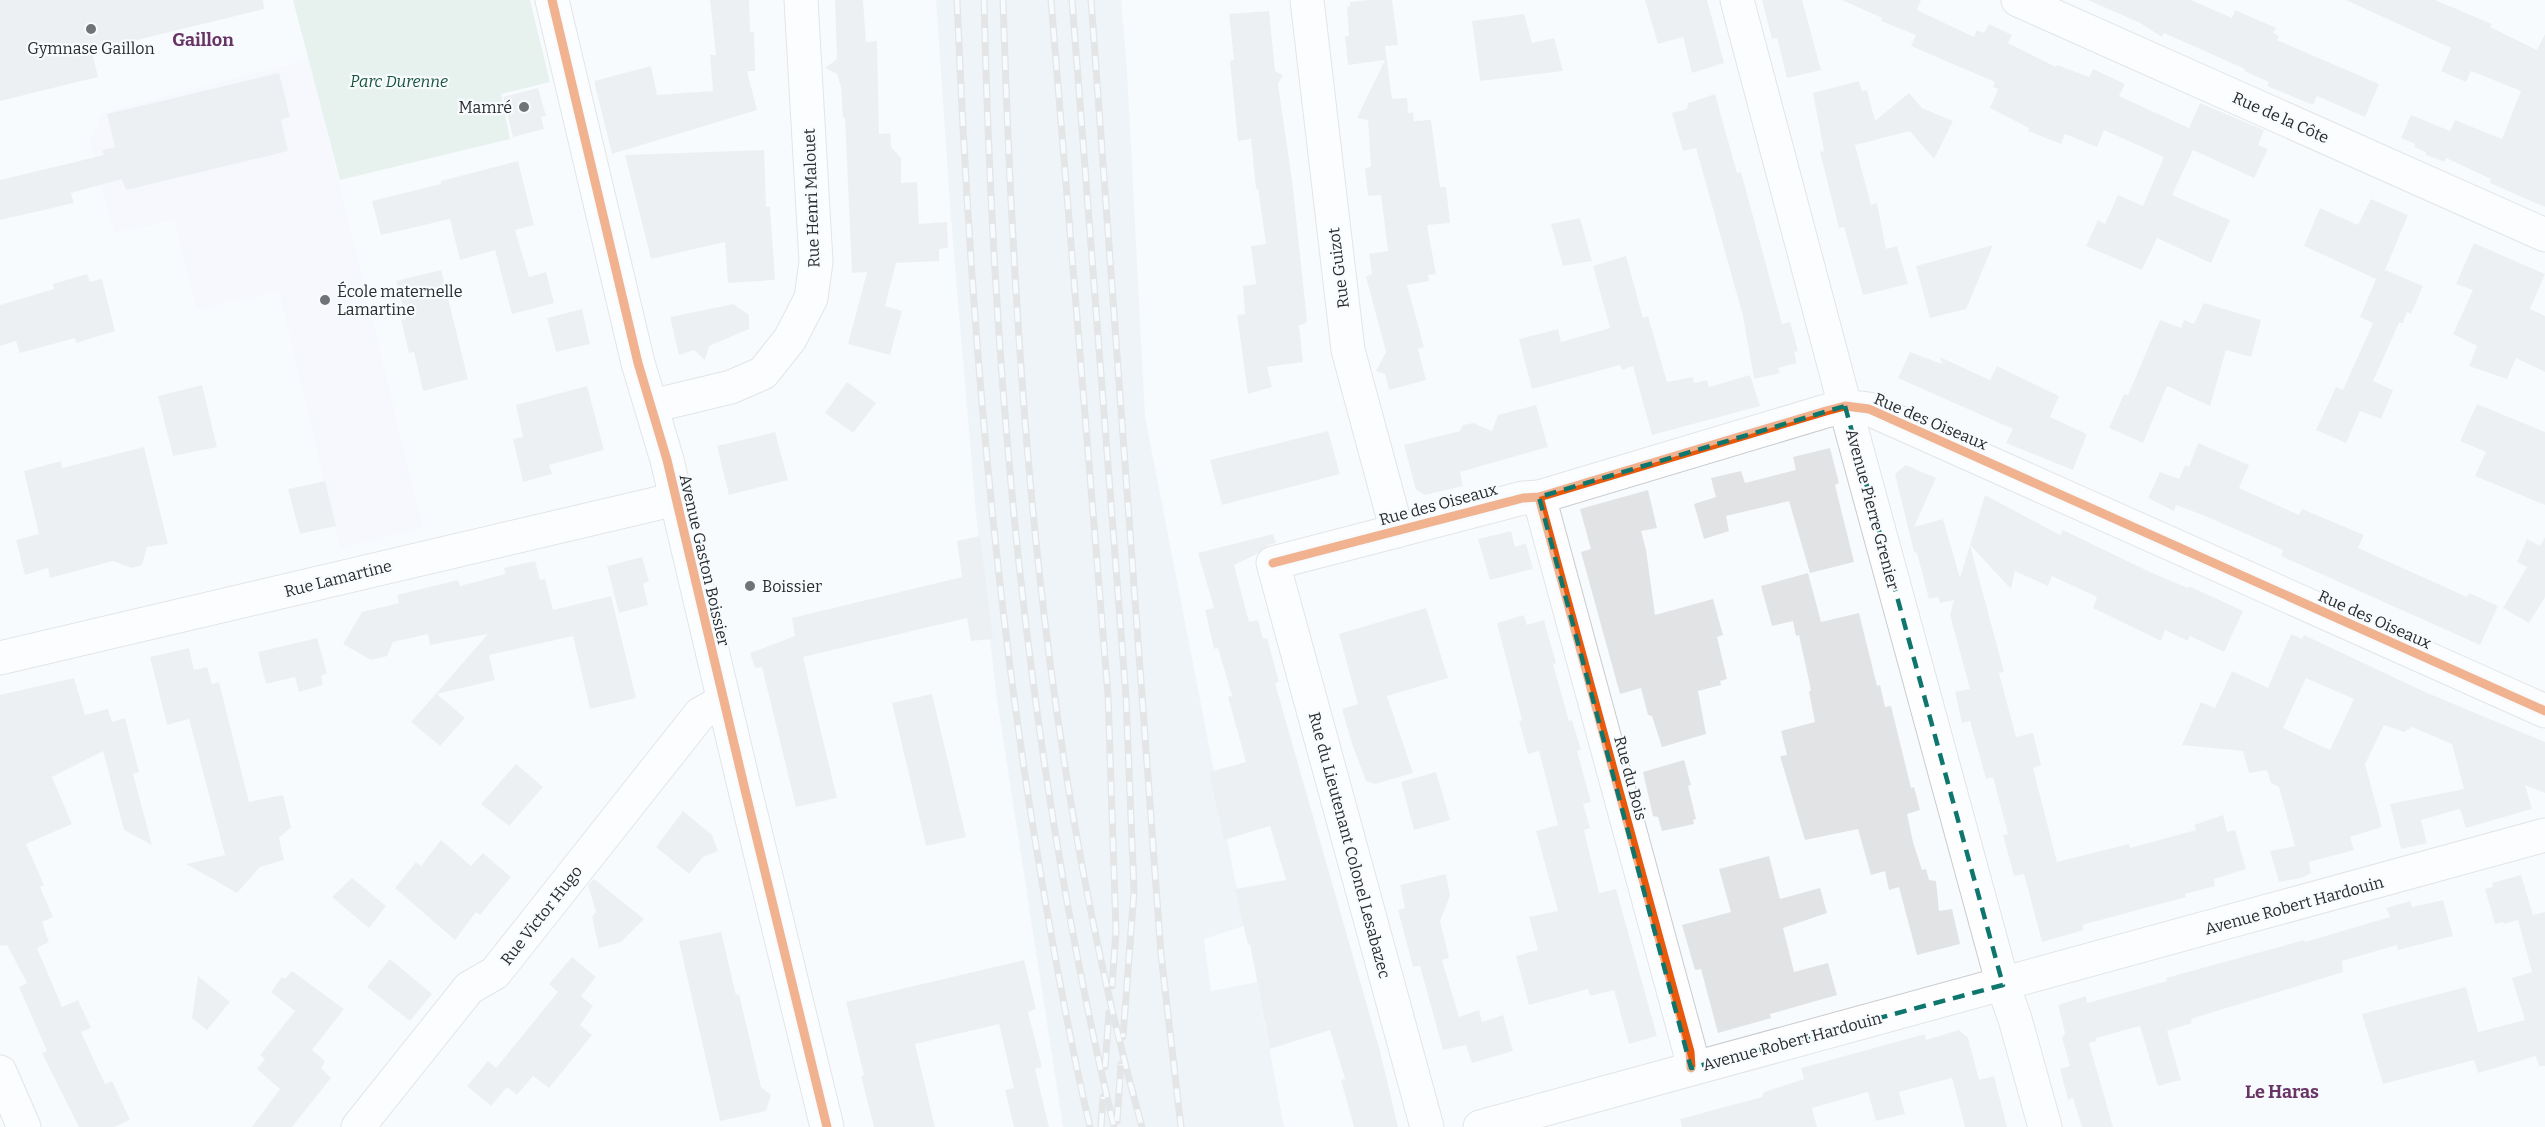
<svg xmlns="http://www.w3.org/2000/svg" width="2545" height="1127" font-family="Bitter,serif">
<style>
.built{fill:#e5ecf1}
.education{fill:#f5f3fe}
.green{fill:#d2e7dd}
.building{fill:#e1e3e5;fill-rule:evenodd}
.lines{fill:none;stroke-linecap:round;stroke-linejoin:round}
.minor-casing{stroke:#c9cbcd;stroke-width:35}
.minor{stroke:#fefeff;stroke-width:33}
.rail-casing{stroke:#cbcbcc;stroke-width:7}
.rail{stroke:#f7fbfe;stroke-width:4.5;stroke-dasharray:14;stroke-linecap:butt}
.cycleway-casing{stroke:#f7fbfe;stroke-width:13}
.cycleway{stroke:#e8590c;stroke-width:9}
.marked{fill:none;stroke:#0f766e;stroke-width:4.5;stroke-dasharray:12 8;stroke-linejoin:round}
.poi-dot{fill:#717476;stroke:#f7fbfe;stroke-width:2}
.labels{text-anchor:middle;stroke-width:4.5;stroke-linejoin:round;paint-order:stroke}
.poi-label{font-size:16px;fill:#292b2d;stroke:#f7fbfe;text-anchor:start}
.park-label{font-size:16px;font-style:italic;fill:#1a543a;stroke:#f7fbfe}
.street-label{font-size:16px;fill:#292b2d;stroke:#f7fbfe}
.neighbourhood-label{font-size:18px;font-weight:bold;fill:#673465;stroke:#f7fbfe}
</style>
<rect width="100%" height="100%" fill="#f8fbfd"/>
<!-- built -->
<path class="built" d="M936 0H1121L1127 70 1145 416 1244 926 1204 939 1211 991 1257 982 1284 1127H1063L996 693 976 514 951 219Z"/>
<!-- education -->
<path class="education" d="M309 59 423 528 340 549 279 291 197 310 174 220 114 233 90 141 102 113Z"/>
<!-- green -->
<path class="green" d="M293 0H530L550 82 501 94 510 139 340 180Z"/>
<!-- building -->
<g class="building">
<path d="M0 0H263L264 9 92 51 98 77 0 101Z"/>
<path d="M710 0H749L750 32H754L755 71H747L757 110 612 154 594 81 651 66 657 95 713 91 710 55H716Z"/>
<path d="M835 0H863L866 42 877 41 879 134 890 133 891 147 901 158V183L917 182 919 224 947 222 948 248 939 249V261L896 263 885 306 902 311 890 355 848 344 867 272 852 273 845 118H843L841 87 837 74 825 68 837 59Z"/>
<path d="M1369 0H1392L1398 45 1385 46 1392 99 1407 98 1408 113 1413 112 1414 121 1431 120 1440 187H1446L1450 223 1427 225 1436 274 1428 275 1429 281 1407 285 1424 347 1418 349 1426 380 1389 390 1385 374 1376 371 1386 352 1366 277 1372 274 1369 254 1388 251 1381 195 1368 196 1365 168 1371 167 1368 120 1357 118 1385 60 1348 65 1345 36H1349L1347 7 1350 6V2Z"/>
<path d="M1645 0H1707L1724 63 1692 73 1683 37 1658 44Z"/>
<path d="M1762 0H1802L1821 70 1787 78 1777 38 1772 39Z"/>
<path d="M1842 0H1921L1917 10 1974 37 1977 30 1984 33 1989 24 2012 35 2008 43 2056 67 2057 65 2089 77 2093 69 2125 84 2119 96 2189 128 2200 103 2264 130 2258 145 2268 149 2254 178 2193 150 2172 195 2230 220 2211 263 2157 238 2142 270 2086 246 2098 220 2105 224 2118 195 2143 206 2164 157 2104 130 2097 147 2065 134 2061 144 2028 131 2029 128 1990 108 1998 89 1993 87 1995 82 1911 46 1916 35 1881 21 1882 18Z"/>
<path d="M2088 0H2191L2232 18 2235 10 2276 28 2273 33 2279 36 2277 40 2379 84 2365 117 2317 96 2313 105 2267 86 2269 82 2244 71 2245 69 2164 33 2162 37 2140 23Z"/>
<path d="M2346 0H2435L2492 24 2490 27 2537 50 2545 34V207L2490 183 2491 179 2446 158 2445 162 2426 155V152L2414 147 2415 144 2401 138 2411 115 2450 131 2455 120 2502 139 2521 91 2471 71 2466 82 2441 71 2451 48Z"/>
<path d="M1269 11 1275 71 1283 75 1278 84 1292 180 1307 321 1305 324 1299 325 1303 362 1267 367 1272 387 1248 394 1237 315 1245 314 1243 286 1256 284 1251 246 1266 244 1258 189H1256L1251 139 1238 141 1230 61 1234 60 1229 14Z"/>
<path d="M1524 14 1532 43 1554 38 1563 71 1480 81 1472 21Z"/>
<path d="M279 73 290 117 281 120 288 151 126 190 122 179 71 193 74 203 0 220V180L104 155 102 150 115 147 107 114Z"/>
<path d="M1859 81 1862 91 1867 90 1875 121 1909 93 1922 108 1953 121 1934 159 1910 131 1855 145 1871 205 1877 203 1886 249 1897 246 1908 284 1863 295 1844 227 1839 228 1820 152 1824 151 1813 93Z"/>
<path d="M538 88 546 116 541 117 544 129 513 137 503 97Z"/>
<path d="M1715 94 1737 173 1741 172 1782 324 1790 322 1798 351 1794 352 1797 363 1778 368 1780 373 1754 379 1743 316 1696 148 1683 151 1672 113 1687 109 1688 103Z"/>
<path d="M764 150 766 207H770L775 280 728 283 725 242 651 259 625 155Z"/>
<path d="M518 161 534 225 515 230 529 277 546 272 554 303 512 314 495 250 460 260 450 219 381 235 372 201 441 184V181Z"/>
<path d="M2371 199 2408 215 2385 270 2423 286 2411 314 2407 312 2403 323H2399L2373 381 2393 390 2381 419 2360 411 2346 443 2316 430 2336 387 2343 390 2373 323 2360 317 2376 279 2304 246 2320 208 2358 225Z"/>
<path d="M1580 218 1592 261 1563 266 1551 224Z"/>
<path d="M2474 243 2545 274 2530 309 2545 316V372L2516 358 2507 379 2469 366 2477 346 2453 334 2473 290 2456 284Z"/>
<path d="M1993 245 1966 309 1930 318 1916 266Z"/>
<path d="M1626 256 1643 318 1648 316 1667 382 1693 377 1694 383 1707 380 1709 387 1750 375 1760 406 1652 435 1633 366 1622 370 1620 365 1532 389 1519 339 1558 329 1561 342 1610 328 1593 266Z"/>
<path d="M441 270 468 379 423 391 414 352 409 353 401 320 406 319 396 281Z"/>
<path d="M87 274 90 282 102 279 115 331 76 343 75 338 20 353 16 341 0 346V305L54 289 53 284Z"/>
<path d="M2204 303 2261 320 2251 357 2226 350 2210 406 2167 386 2143 443 2109 428 2124 394 2128 395 2160 320 2181 328 2184 320 2194 324Z"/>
<path d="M733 304 749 315V329L709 346 705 360 694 350 679 355 670 317Z"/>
<path d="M582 309 590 344 556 352 547 318Z"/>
<path d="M1910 352 1942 364 1940 357 1990 380 1997 366 2059 396 2050 417 2087 434 2073 470 2006 443 2013 429 1898 378Z"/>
<path d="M847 382 876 403 853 433 825 413Z"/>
<path d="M202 385 217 447 173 456 158 396Z"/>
<path d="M587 386 604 450 549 465 552 474 523 482 513 439 523 437 516 405Z"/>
<path d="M2477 404 2545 432V505L2475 476 2486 452 2460 441Z"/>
<path d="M1536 405 1548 447 1460 472 1463 486 1425 495 1416 490 1404 445 1460 431 1463 425 1473 423 1492 431 1498 415Z"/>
<path d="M1328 431 1340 474 1222 505 1210 460Z"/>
<path d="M775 432 788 480 729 495 717 446Z"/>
<path d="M2198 443 2249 465 2239 488 2299 515 2302 509 2364 535 2358 548 2467 597 2469 593 2498 606 2480 645 2281 556 2283 550 2205 516 2176 505 2174 511 2148 498 2160 472 2179 479 2185 465 2189 467Z"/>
<path d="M144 447 168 544 147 547 142 565 131 568 113 561 50 578 48 568 25 575 16 540 39 534 24 471 61 461 62 468Z"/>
<path d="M1830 448 1839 483 1835 485 1854 562 1810 573 1789 501 1726 516 1729 531 1704 539 1694 504 1716 497 1711 478 1741 471 1745 483 1796 470 1793 457Z"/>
<path d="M1906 465 1936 478 1914 527 1943 519 1960 578 1970 545 2004 672 1999 673 2016 737 2033 733 2041 765 2033 768 2057 862 2129 844 2130 848 2196 830 2194 825 2223 815 2227 832 2235 830 2246 869 2214 879 2215 886 2185 894 2186 897 2082 925 2084 930 2042 942 2024 874 2014 876 2003 835 2008 834 1993 777 1986 779 1970 721 1962 723 1955 692 1970 689 1950 615 1954 600 1940 603 1938 597 1929 599 1917 553 1914 552 1895 474Z"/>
<path d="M325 481 336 526 300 534 288 489Z"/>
<path d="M1648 490 1657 528 1641 531 1646 550 1655 615 1713 599 1723 635 1717 637 1727 679 1720 681 1721 685 1698 691 1706 734 1662 747 1652 716 1648 715 1641 688 1620 694 1581 552 1591 549 1580 509Z"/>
<path d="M1985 495 2060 535 2063 530 2152 573 2188 588 2189 586 2243 611 2224 652 2190 636 2188 641 2165 630 2161 641 2093 608 2097 597 2052 576 2048 586 2015 571 2011 589 1970 545Z"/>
<path d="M1511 531 1515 547 1526 543 1533 569 1490 580 1478 539Z"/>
<path d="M1273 534 1276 543 1268 545 1257 554 1234 565 1249 622 1258 620 1263 639 1267 638 1279 682 1275 683 1380 1051 1398 1127H1354L1341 1080 1345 1079 1330 1030 1270 1049 1250 944 1248 945 1235 889 1286 880 1270 826 1224 840 1209 772 1246 762 1228 697 1232 696 1218 648 1214 649 1205 610 1214 608 1198 553Z"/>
<path d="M980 536 993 639 971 641 967 618 803 657 837 798 796 807 762 667 755 668 750 653 795 636 792 618 962 577 957 541Z"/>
<path d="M2545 537V597L2529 623 2503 608 2527 567 2517 562 2527 539 2540 546Z"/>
<path d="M642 557 649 581 643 584 648 605 619 613 607 566Z"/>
<path d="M535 561 540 580 545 579 553 610 611 596 636 698 590 709 573 636 489 655 495 680 437 694 465 718 440 746 411 722 488 634 430 645 428 634 393 642 387 656 371 660 343 644 362 612 399 603 397 595 458 580 460 586 505 574 504 568Z"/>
<path d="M1808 573 1821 622 1859 613 1877 686 1880 685 1885 707 1891 706 1911 788 1914 787 1920 810 1907 814 1913 842 1922 870 1926 869 1929 880 1936 881 1939 911 1952 909 1960 944 1917 955 1899 887 1889 890 1885 871 1871 875 1858 829 1805 840 1780 756 1787 755 1781 731 1815 722 1809 692 1811 690 1799 635 1796 636 1793 621 1772 626 1761 586Z"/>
<path d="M1426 608 1448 678 1387 696 1413 773 1375 784 1366 781 1352 744 1342 709 1358 704 1339 634Z"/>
<path d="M1524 615 1527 625 1544 620 1556 663 1553 664 1569 721 1572 720 1581 750 1577 751 1591 802 1583 804 1590 828 1584 830 1599 893 1616 889 1657 1036 1629 1044 1614 990 1590 996 1588 989 1529 1005 1516 956 1538 950 1529 917 1558 911 1536 831 1558 825 1539 751 1528 754 1519 721 1522 720 1497 623Z"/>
<path d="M2291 634 2302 639 2304 635 2425 692 2545 742V793L2525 785 2532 809 2466 828 2460 809 2421 820 2427 843 2401 849 2390 804 2464 789 2452 744 2412 727 2404 732 2384 725 2365 764 2382 827 2350 837 2354 850 2309 862 2311 873 2301 878 2279 882 2270 851 2295 846 2279 787 2271 783 2267 770 2249 773 2243 751 2182 745 2201 702 2215 708 2232 671 2268 688ZM2306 678 2354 699 2330 750 2283 728Z"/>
<path d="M317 638 327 673 321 676 323 685 299 692 295 677 266 684 258 652Z"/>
<path d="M189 648 194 670 207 667 212 684 219 682 249 802 283 795 291 827 279 838 284 860 260 867 237 893 186 864 225 855 189 719 167 725 150 657Z"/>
<path d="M74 678 85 715 108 709 112 722 125 718 139 772 133 774 152 845 124 830 103 751 52 777 72 824 26 844 44 885 40 887 53 917 42 922 49 942 37 948 62 1007 78 1000 91 1028 81 1032 105 1084 112 1081 130 1120 114 1127H79L42 1053 47 1051 19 987 27 983 7 945 0 946V695Z"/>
<path d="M932 694 966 837 926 846 892 703Z"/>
<path d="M1684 760 1691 785 1688 786 1696 819 1693 820 1694 824 1662 831 1658 817 1653 816 1643 772Z"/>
<path d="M516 764 543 787 509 826 481 804Z"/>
<path d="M1436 772 1450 820 1414 830 1401 782Z"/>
<path d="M683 811 712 835 718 851 703 857 689 874 656 847Z"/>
<path d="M441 840 471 866 483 853 511 877 480 915 476 912 455 940 395 888 416 862 421 866Z"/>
<path d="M1769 856 1780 899 1820 888 1827 913 1783 928 1794 972 1828 963 1837 995 1770 1014 1771 1018 1718 1033 1701 969 1695 970 1682 925 1731 912 1719 869Z"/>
<path d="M1446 874 1450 896 1440 921 1449 958 1442 960 1459 1017 1479 1010 1482 1022 1503 1015 1513 1051 1472 1063 1466 1045 1443 1050 1420 966 1413 967 1398 910 1405 908 1400 885Z"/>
<path d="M2521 875 2533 915 2545 912V1066H2539L2536 1056 2478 1073 2474 1060 2383 1084 2362 1014 2466 987 2478 1032 2525 1020 2512 978 2532 972 2518 920 2504 924 2503 922 2495 924 2485 889 2493 887 2492 883Z"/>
<path d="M352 878 386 906 369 928 332 897Z"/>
<path d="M594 879 644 919 621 942 599 948 592 917 596 912 588 885Z"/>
<path d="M2443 900 2453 936 2398 950 2397 945 2342 961 2343 972 2191 1019 2192 1023 2167 1031 2181 1080 2158 1086 2140 1026 2096 1038 2097 1041 2089 1043 2113 1127H2082L2073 1098 2068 1100 2060 1069 2070 1066 2062 1038 2065 1033 2058 1005 2086 996 2087 1003 2167 981 2166 978 2304 940 2305 942 2390 917 2386 908 2410 901 2412 907Z"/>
<path d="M721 932 736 995 739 994 761 1087 771 1095 766 1111 720 1121 679 941Z"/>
<path d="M572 957 596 977 581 996 593 1006 580 1025 592 1035 549 1088 533 1076 517 1095 507 1087 491 1106 467 1086 488 1061 496 1068 558 992 549 984Z"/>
<path d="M390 959 432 994 410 1021 367 987Z"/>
<path d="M1024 960 1036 1009 1028 1012 1042 1067 1035 1069 1049 1127H1014L1005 1090 1014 1088 999 1024 915 1044 935 1127H874L861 1076 864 1075 846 1002Z"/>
<path d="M292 971 344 1009 312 1050 325 1061 321 1068 331 1078 292 1127H252L280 1089 257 1069 265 1059 260 1055 295 1011 271 992 281 978H286Z"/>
<path d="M198 976 230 1002 207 1030 192 1018Z"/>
<path d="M1959 1030 1968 1038 1979 1080 1994 1076 2007 1127H1965L1952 1078 1899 1092 1905 1114 1876 1121 1868 1092 1812 1108 1817 1127H1682L1680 1119 1762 1097 1764 1092 1804 1079 1801 1068 1925 1034 1926 1040Z"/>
</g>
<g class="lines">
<defs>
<g id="minor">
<path d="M552 0 638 363 667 460 745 790 827 1127"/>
<path d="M1307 0 1348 350 1397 531"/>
<path d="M1737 0 1845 406 2003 985 2015 1019 2045 1127"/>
<path d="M2018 0 2545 235"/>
<path d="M652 406 731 387 763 373 790 339 811 298 816 262 801 0"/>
<path d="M1539 497 1690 1052 1691 1068"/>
<path d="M0 658 676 499"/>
<path d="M0 1072 24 1127"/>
<path d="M358 1127 469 988 495 973 700 714 723 701"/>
<path d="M1427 1127 1273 563 1523 498 1539 497 1826 411 1845 406 1869 409 2545 711"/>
<path d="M1480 1127 2545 835"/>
</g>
</defs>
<!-- minor casing -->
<use href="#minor" class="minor-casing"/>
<!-- minor -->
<use href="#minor" class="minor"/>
<defs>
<g id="rail">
<path d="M957 0C969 287 991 574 1038 858 1053 948 1069 1038 1090 1127"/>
<path d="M984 0C993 378 1026 759 1114 1127"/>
<path d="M1003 0C1015 379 1040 760 1142 1127"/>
<path d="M1051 0 1108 695 1116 931 1112 986"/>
<path d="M1072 0 1126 697 1134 891 1123 1037"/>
<path d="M1091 0 1161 954 1181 1127"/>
<path d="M1105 1067 1109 1013"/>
<path d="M1117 1121 1121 1064"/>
<path d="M1101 1127 1103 1097"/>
</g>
</defs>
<!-- rail casing -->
<use href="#rail" class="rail-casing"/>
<!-- rail -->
<use href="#rail" class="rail"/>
<defs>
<g id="cycleway">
<path d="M552 0 638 363 667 460 745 790 827 1127"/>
<path d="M1539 497 1690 1052 1691 1068"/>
<path d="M1273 563 1523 498 1539 497 1826 411 1845 406 1869 409 2545 711"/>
</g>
</defs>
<!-- cycleway casing -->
<use href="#cycleway" class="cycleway-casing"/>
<!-- cycleway -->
<use href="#cycleway" class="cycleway"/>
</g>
<!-- marked area -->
<path d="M0 0H2545V1127H0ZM1845 406 2003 985 1691 1068 1539 497Z" fill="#f8fbfd" fill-opacity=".55" fill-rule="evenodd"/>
<path class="marked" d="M1845 406 2003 985 1691 1068 1539 497Z"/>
<!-- markers -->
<g class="poi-dot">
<circle cx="91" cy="29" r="6"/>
<circle cx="524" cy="107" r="6"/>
<circle cx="325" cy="300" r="6"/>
<circle cx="750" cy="586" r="6"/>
</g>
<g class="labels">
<!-- poi labels -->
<g class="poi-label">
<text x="91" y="54" text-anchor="middle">Gymnase Gaillon</text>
<text x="512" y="113" text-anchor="end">Mamré</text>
<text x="337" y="297">École maternelle<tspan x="337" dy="18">Lamartine</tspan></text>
<text x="762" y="592">Boissier</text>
</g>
<!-- park labels -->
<g class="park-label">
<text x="399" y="87">Parc Durenne</text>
</g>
<!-- street labels -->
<g class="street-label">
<text transform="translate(2281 117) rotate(24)" y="6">Rue de la Côte</text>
<text transform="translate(811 198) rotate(-92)" y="6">Rue Henri Malouet</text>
<text transform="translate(1338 268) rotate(-97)" y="6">Rue Guizot</text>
<text transform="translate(1931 421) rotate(23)" y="6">Rue des Oiseaux</text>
<text transform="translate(1438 504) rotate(-15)" y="6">Rue des Oiseaux</text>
<text transform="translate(1873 509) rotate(75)" y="6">Avenue Pierre Grenier</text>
<text transform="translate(705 560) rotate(77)" y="6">Avenue Gaston Boissier</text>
<text transform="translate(338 578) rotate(-14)" y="6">Rue Lamartine</text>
<text transform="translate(2375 619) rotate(24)" y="6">Rue des Oiseaux</text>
<text transform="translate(1631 778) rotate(75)" y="6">Rue du Bois</text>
<text transform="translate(1350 845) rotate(75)" y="6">Rue du Lieutenant Colonel Lesabazec</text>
<text transform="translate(2294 905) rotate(-15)" y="6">Avenue Robert Hardouin</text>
<text transform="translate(541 915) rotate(-52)" y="6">Rue Victor Hugo</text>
<text transform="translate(1792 1041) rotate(-15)" y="6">Avenue Robert Hardouin</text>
</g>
<!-- neighbourhood labels -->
<g class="neighbourhood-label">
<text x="203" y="46">Gaillon</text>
<text x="2282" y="1098">Le Haras</text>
</g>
</g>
</svg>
